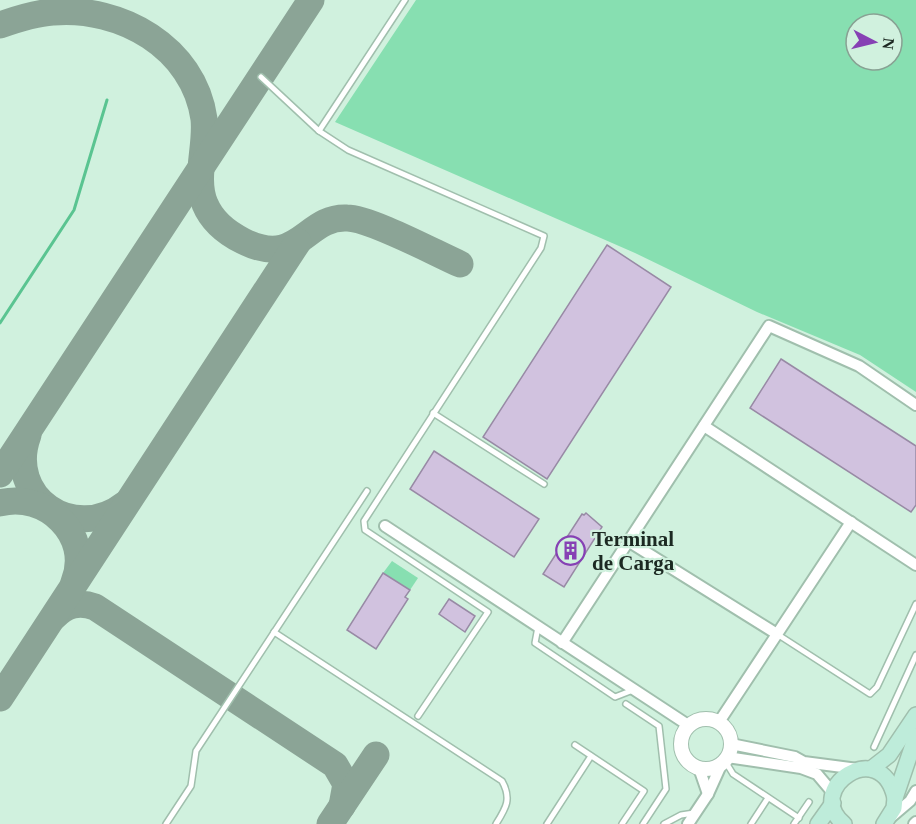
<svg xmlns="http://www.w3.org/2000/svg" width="916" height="824" font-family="Georgia,serif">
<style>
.grass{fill:#87dfb1;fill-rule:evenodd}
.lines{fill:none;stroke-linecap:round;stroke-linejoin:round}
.stream{stroke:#5ac491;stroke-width:3}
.taxiway{stroke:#8ba496;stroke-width:27}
.building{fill:#d1c2df;stroke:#988aa5;stroke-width:1.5}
.service-casing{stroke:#a0bfad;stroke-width:8}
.minor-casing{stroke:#a0bfad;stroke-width:14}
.tertiary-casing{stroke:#a0bfad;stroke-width:16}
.secondary-casing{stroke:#a0bfad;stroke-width:18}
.service{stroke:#fff;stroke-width:5}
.minor{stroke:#fff;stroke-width:10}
.tertiary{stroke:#fff;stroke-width:14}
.secondary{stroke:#beecda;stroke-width:15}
.labels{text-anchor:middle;stroke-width:4.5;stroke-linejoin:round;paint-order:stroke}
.poi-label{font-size:21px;font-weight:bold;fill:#1c2922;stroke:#d0f1de;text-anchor:start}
</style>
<rect width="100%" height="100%" fill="#d0f1de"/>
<!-- grass -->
<g class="grass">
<path d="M416 0H916V392L860 355 757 312 635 253 335 122ZM856 24H892V60H856Z"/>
<path d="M392 561 418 578 410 590 383 573Z"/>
</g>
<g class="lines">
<!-- stream -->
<path class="stream" d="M0 323 74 210 107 100"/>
<!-- taxiway -->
<g class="taxiway">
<path d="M0 25C17 19 35 13 53 12 120 6 194 47 204 119 207 146 194 179 205 204 212 221 227 233 243 241 299 269 305 216 347 218 370 218 435 253 460 264"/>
<path d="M28 435C5 497 74 544 125 504"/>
<path d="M0 474 311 0"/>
<path d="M0 503C45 491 93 535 74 582"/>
<path d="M54 617C66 605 78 601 95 607L335 765 346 784 342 806"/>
<path d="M0 698 298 242"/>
<path d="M330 824 376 755"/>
</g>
</g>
<!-- building -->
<g class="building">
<path d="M607 245 671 287 547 479 483 437Z"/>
<path d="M781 359 916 446V505L911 512 750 408Z"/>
<path d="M434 451 539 519 514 557 410 489Z"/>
<path d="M586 513 602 527 564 587 543 574 582 514 584 515Z"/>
<path d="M383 573 410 590 405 597 408 599 376 649 347 630Z"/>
<path d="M449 599 475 616 465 632 439 614Z"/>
</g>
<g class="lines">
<defs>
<g id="service">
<path d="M261 77 319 131 348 150 544 236 541 248 364 521 365 530 488 612 418 716"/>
<path d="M319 131 405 0"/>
<path d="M433 413 544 484"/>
<path d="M538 627 535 643 615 697 633 690"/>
<path d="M274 632 502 781C512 799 506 808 496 824"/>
<path d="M777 634 870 694 877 687 916 604"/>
<path d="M626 704 659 726 666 789 643 824"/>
<path d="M575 745 644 791 622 824"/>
<path d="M874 747 916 655"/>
<path d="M725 761 733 774 799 818"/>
<path d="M166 824 191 786 196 751 367 491"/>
<path d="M547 824 591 756"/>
<path d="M664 824 681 815 694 813"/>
<path d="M751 824 768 798"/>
<path d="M794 824 809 802"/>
</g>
<g id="minor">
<path d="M704 426 916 565"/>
<path d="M385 526 688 725"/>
<path d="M628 541 777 634"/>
<path d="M562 643 769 326 859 366 916 405"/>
<path d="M719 722 851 522"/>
<path d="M731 744 795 757 804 762 858 769"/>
<path d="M727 757 801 768 817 774 833 793"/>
<path d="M699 768 708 794"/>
<path d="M890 818 910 801 916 791"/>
<path d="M688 824 708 794 722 763"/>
<path d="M914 824 916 822"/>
</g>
<circle id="tertiary" cx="706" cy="744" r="25"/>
<g id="secondary">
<path d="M871 769 889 755 916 715"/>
<path d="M818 824 833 803"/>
<path d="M844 824C802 789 881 735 895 798"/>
<path d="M884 824 894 808 895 798 916 736"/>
</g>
</defs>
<!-- service casing -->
<use href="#service" class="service-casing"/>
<!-- minor casing -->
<use href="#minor" class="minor-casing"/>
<!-- tertiary casing -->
<use href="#tertiary" class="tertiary-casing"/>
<!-- secondary casing -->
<use href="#secondary" class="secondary-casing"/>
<!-- service -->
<use href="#service" class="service"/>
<!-- minor -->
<use href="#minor" class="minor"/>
<!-- tertiary -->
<use href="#tertiary" class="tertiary"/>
<!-- secondary -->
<use href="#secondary" class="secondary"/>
</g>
<!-- icons -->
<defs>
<symbol id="building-ring" viewBox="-11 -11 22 22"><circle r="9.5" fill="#d0f1de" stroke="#8641b4" stroke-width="1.5"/><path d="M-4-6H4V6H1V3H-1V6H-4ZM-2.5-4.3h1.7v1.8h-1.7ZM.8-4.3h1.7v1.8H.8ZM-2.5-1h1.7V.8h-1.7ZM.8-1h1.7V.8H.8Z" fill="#8641b4"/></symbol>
</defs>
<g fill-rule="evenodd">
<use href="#building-ring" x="554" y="534" width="33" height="33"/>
</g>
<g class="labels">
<!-- poi labels -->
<g class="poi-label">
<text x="592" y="546">Terminal<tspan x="592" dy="24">de Carga</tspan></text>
</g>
</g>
<!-- north arrow -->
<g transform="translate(874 42) rotate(97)"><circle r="28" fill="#d0f1de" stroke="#88a193" stroke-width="1.5"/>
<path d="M0-4.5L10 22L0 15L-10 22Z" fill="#8641b4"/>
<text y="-9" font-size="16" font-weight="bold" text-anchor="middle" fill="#1c2922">N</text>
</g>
</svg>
